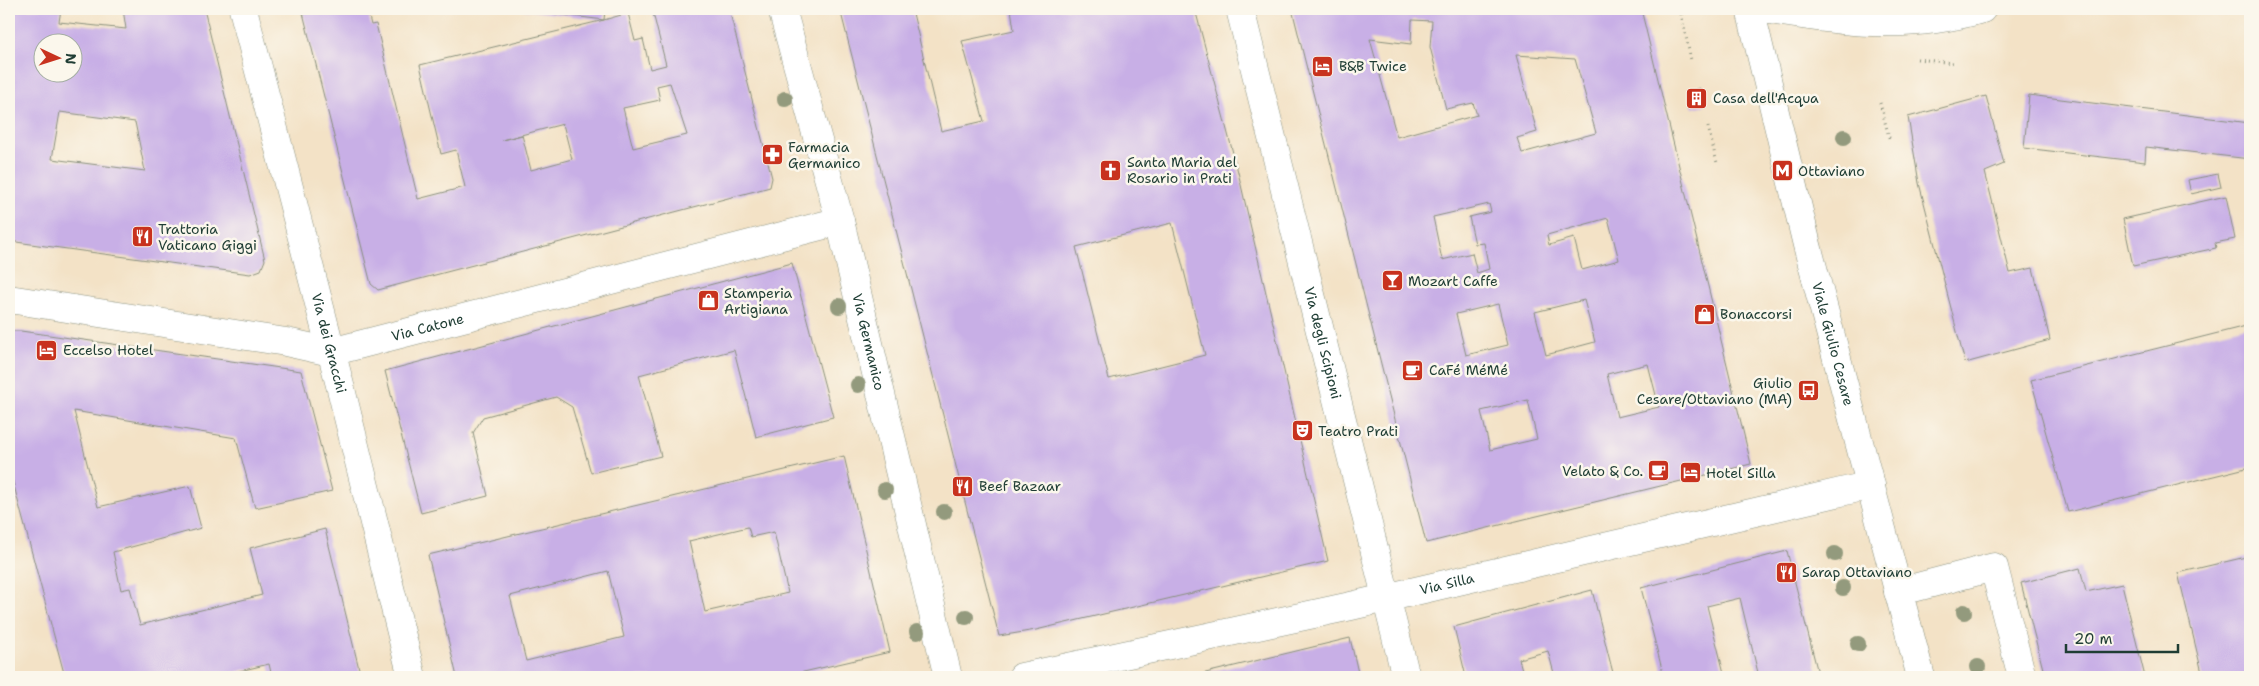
<svg xmlns="http://www.w3.org/2000/svg" width="2259" height="686" font-family="'Shantell Sans',sans-serif">
<style>
.building{fill:#c8afe6;fill-rule:evenodd}
.lines{fill:none;stroke-linecap:round;stroke-linejoin:round}
.minor-casing{stroke:#89907d;stroke-width:29}
.path{stroke:#89907d;stroke-width:3;stroke-dasharray:1 4;stroke-linecap:butt}
.minor{stroke:#fff;stroke-width:28}
.tree{fill:#939a7d}
.labels{text-anchor:middle;stroke-width:5;stroke-linejoin:round;paint-order:stroke}
.poi-label{font-size:14px;fill:#1f3d34;stroke:#fbf7ec;text-anchor:start}
.street-label{font-size:14px;fill:#1f3d34;stroke:#fbf7ec}
</style>
<rect width="100%" height="100%" fill="#fbf7ec"/>
<filter id="ink" filterUnits="userSpaceOnUse"><feTurbulence type="fractalNoise" baseFrequency=".02" numOctaves="2"/><feDisplacementMap in="SourceGraphic" scale="10" xChannelSelector="R" yChannelSelector="G"/><feConvolveMatrix kernelMatrix="1 2 1 2 8 2 1 2 1" color-interpolation-filters="sRGB"/></filter>
<filter id="wash" filterUnits="userSpaceOnUse"><feTurbulence type="fractalNoise" baseFrequency=".0096" numOctaves="4" result="noise"/><feDisplacementMap in="SourceGraphic" scale="20" xChannelSelector="R" yChannelSelector="G"/><feGaussianBlur stdDeviation="1.12" result="paint"/><feColorMatrix in="noise" values="0 0 0 0 0 0 0 0 0 0 0 0 0 0 0 0 0 1.4 0 .05"/><feComposite in="paint" operator="in"/></filter>
<g filter="url(#wash)">
<rect width="100%" height="100%" fill="#f3e2c6"/>
<g id="blocks">
<!-- building -->
<g class="building">
<path d="M9 9H61L59 22 126 29 123 9H204L265 260 261 270 250 274 9 241ZM42 42H72V72H42ZM60 112 135 122 145 171 52 159Z"/>
<path d="M302 9H367L371 25 376 24 418 199 465 187 456 150 441 154 420 65 604 20 517 9H605L604 20 628 13 635 41 643 39 650 69 666 65 652 9H729L772 178 770 187 378 290 371 284ZM670 83 687 135 633 148 623 108 660 100 657 86ZM563 124 572 159 531 170 522 135 502 140Z"/>
<path d="M840 9H912L941 131 984 121 962 41 1014 30 1011 9H1195L1238 172 1328 561 1036 630 999 636ZM1172 223 1205 355 1109 379 1076 247Z"/>
<path d="M1292 9H1641L1751 464 1426 543ZM1412 20 1432 21 1430 47 1446 109 1473 103 1477 115 1397 137 1370 39 1411 44ZM1516 55 1575 59 1596 133 1522 153 1517 138 1537 132ZM1489 204 1491 212 1469 217 1475 244 1484 243 1489 269 1477 273 1472 253 1442 260 1433 217ZM1608 218 1619 260 1582 270 1574 238 1549 245 1547 235ZM1584 300 1595 342 1546 355 1535 312ZM1498 304 1508 345 1466 355 1456 314ZM1648 364 1659 407 1617 417 1607 374ZM1528 400 1537 439 1490 450 1481 411Z"/>
<path d="M1700 88 1705 105 1693 108 1689 91Z"/>
<path d="M2029 95 2250 123V159L2146 147 2145 162 2024 148Z"/>
<path d="M1986 96 2004 164 1985 172 2010 273 2033 268 2050 340 1965 363 1919 183 1908 117Z"/>
<path d="M2218 174 2221 187 2191 194 2188 180Z"/>
<path d="M2226 196 2235 239 2215 243 2216 248 2133 266 2123 219Z"/>
<path d="M792 263 833 417 756 437 734 350 639 375 661 456 591 473 572 407 556 397 483 417 473 433 488 496 421 513 385 371Z"/>
<path d="M2250 325V467L2068 512 2031 380Z"/>
<path d="M9 331H21L301 371 332 491 255 508 236 438 74 411 98 507 190 486 201 528 113 552 121 590 130 588 140 625 262 595 250 548 325 529 361 677H272L269 664 215 677H65L9 467Z"/>
<path d="M844 456 890 652 782 677H457L428 555ZM748 527 751 537 774 532 788 593 705 612 689 541ZM608 571 624 637 526 661 510 596Z"/>
<path d="M1787 551 1819 677H1759L1740 598 1707 606 1725 677H1664L1641 588Z"/>
<path d="M2250 556V677H2203L2178 573Z"/>
<path d="M2080 568 2086 592 2122 584 2145 677H2045L2021 583Z"/>
<path d="M1592 590 1614 677H1555L1548 651 1519 659 1524 677H1466L1454 627Z"/>
<path d="M1350 638 1359 677H1189Z"/>
</g>
</g>
</g>
<g filter="url(#ink)">
<use href="#blocks" fill-opacity="0" stroke="#89907d" stroke-width="1"/>
<g class="lines">
<defs>
<g id="minor">
<path id="s1" d="M243 9 342 393 412 677"/>
<path id="s2" d="M782 9 840 221 948 677"/>
<path id="s3" d="M1240 9 1406 677"/>
<path id="s4" d="M1750 9 1807 245 1921 677"/>
<path d="M1764 9C1840 22 1907 31 1982 9"/>
<path id="s5" d="M9 299 286 342 331 352 840 221"/>
<path d="M1898 592 1994 567 2022 677"/>
<path id="s6" d="M1022 677 1351 606 1871 485"/>
</g>
</defs>
<!-- minor casing -->
<use href="#minor" class="minor-casing"/>
<!-- path -->
<g class="path">
<path d="M1680 9 1691 60"/>
<path d="M1681 12 1686 13"/>
<path d="M1917 59 1953 63"/>
<path d="M1880 103 1890 141"/>
<path d="M1708 127 1717 163"/>
</g>
<!-- minor -->
<use href="#minor" class="minor"/>
</g>
<!-- trees -->
<g class="tree">
<circle cx="785" cy="99" r="8"/>
<circle cx="1844" cy="137" r="8"/>
<circle cx="839" cy="306" r="8"/>
<circle cx="858" cy="385" r="8"/>
<circle cx="885" cy="490" r="8"/>
<circle cx="944" cy="512" r="8"/>
<circle cx="1835" cy="554" r="8"/>
<circle cx="1843" cy="588" r="8"/>
<circle cx="1964" cy="612" r="8"/>
<circle cx="966" cy="617" r="8"/>
<circle cx="917" cy="632" r="8"/>
<circle cx="1858" cy="644" r="8"/>
<circle cx="1978" cy="667" r="8"/>
</g>
</g>
<!-- icons -->
<defs>
<symbol id="hotel-square" viewBox="-11 -11 22 22"><rect x="-9" y="-9" width="18" height="18" rx="4" fill="#c8321e" stroke="#fbf7ec"/><path d="M-6-4.5h1.5V1H6V5H4.5V3h-9V5H-6ZM-4 0a1.8 1.8 0 1 1 3.6 0ZM.5 0V-2.5h3Q6-2.5 6 0Z" fill="#fff"/></symbol>
<symbol id="building-square" viewBox="-11 -11 22 22"><rect x="-9" y="-9" width="18" height="18" rx="4" fill="#c8321e" stroke="#fbf7ec"/><path d="M-4-6H4V6H1V3H-1V6H-4ZM-2.5-4.3h1.7v1.8h-1.7ZM.8-4.3h1.7v1.8H.8ZM-2.5-1h1.7V.8h-1.7ZM.8-1h1.7V.8H.8Z" fill="#fff"/></symbol>
<symbol id="pharmacy-square" viewBox="-11 -11 22 22"><rect x="-9" y="-9" width="18" height="18" rx="4" fill="#c8321e" stroke="#fbf7ec"/><path d="M-2-6h4v4h4v4h-4v4h-4v-4h-4v-4h4Z" fill="#fff"/></symbol>
<symbol id="church-square" viewBox="-11 -11 22 22"><rect x="-9" y="-9" width="18" height="18" rx="4" fill="#c8321e" stroke="#fbf7ec"/><path d="M-1.2-6h2.4v3.5h3.3v2.4h-3.3V6h-2.4V-.1h-3.3v-2.4h3.3Z" fill="#fff"/></symbol>
<symbol id="metro-square" viewBox="-11 -11 22 22"><rect x="-9" y="-9" width="18" height="18" rx="4" fill="#c8321e" stroke="#fbf7ec"/><path d="M-5.5 5V-5H-3L0 0L3-5H5.5V5H3V-.5L0 4L-3-.5V5Z" fill="#fff"/></symbol>
<symbol id="restaurant-square" viewBox="-11 -11 22 22"><rect x="-9" y="-9" width="18" height="18" rx="4" fill="#c8321e" stroke="#fbf7ec"/><path d="M-5-6h1v4h1v-4h1v4h1v-4h1v5L-1.5 .5V6h-2V.5L-5-1ZM5-6V6H3V1.5H1.5Q1.5-4 5-6Z" fill="#fff"/></symbol>
<symbol id="bar-square" viewBox="-11 -11 22 22"><rect x="-9" y="-9" width="18" height="18" rx="4" fill="#c8321e" stroke="#fbf7ec"/><path d="M-6-5H6L.8 .8V4.5H3.5V6h-7V4.5H-.8V.8Z" fill="#fff"/></symbol>
<symbol id="shop-square" viewBox="-11 -11 22 22"><rect x="-9" y="-9" width="18" height="18" rx="4" fill="#c8321e" stroke="#fbf7ec"/><path d="M-5-2.5h2.3a2.7 3.5 0 0 1 5.4 0H5L5.5 6h-11ZM-1.5-2.5h3a1.5 2.3 0 0 0-3 0Z" fill="#fff"/></symbol>
<symbol id="cafe-square" viewBox="-11 -11 22 22"><rect x="-9" y="-9" width="18" height="18" rx="4" fill="#c8321e" stroke="#fbf7ec"/><path d="M-5.5-4.5H6V0H3Q3 3.5 0 3.5H-2.5Q-5.5 3.5-5.5 0ZM3-3.2v2h1.7v-2ZM-6 4.5H4V6H-6Z" fill="#fff"/></symbol>
<symbol id="bus-square" viewBox="-11 -11 22 22"><rect x="-9" y="-9" width="18" height="18" rx="4" fill="#c8321e" stroke="#fbf7ec"/><path d="M-5-6H5V4H4V6H2V4H-2V6H-4V4H-5ZM-3.5-4V0h7V-4ZM-3.5 1.2v1.5H-2V1.2ZM2 1.2v1.5H3.5V1.2Z" fill="#fff"/></symbol>
<symbol id="theatre-square" viewBox="-11 -11 22 22"><rect x="-9" y="-9" width="18" height="18" rx="4" fill="#c8321e" stroke="#fbf7ec"/><path d="M-5-5.5Q0-4 5-5.5V0Q5 5 0 6Q-5 5-5 0ZM-3.3-2.5H-1v1.5H-3.3ZM1-2.5H3.3v1.5H1ZM-2.8 1Q0 5.5 2.8 1Z" fill="#fff"/></symbol>
</defs>
<g fill-rule="evenodd">
<use href="#hotel-square" x="1310" y="54" width="25" height="25"/>
<use href="#building-square" x="1684" y="86" width="25" height="25"/>
<use href="#pharmacy-square" x="760" y="142" width="25" height="25"/>
<use href="#church-square" x="1098" y="158" width="25" height="25"/>
<use href="#metro-square" x="1770" y="158" width="25" height="25"/>
<use href="#restaurant-square" x="130" y="224" width="25" height="25"/>
<use href="#bar-square" x="1380" y="268" width="25" height="25"/>
<use href="#shop-square" x="696" y="288" width="25" height="25"/>
<use href="#shop-square" x="1692" y="302" width="25" height="25"/>
<use href="#hotel-square" x="34" y="338" width="25" height="25"/>
<use href="#cafe-square" x="1400" y="358" width="25" height="25"/>
<use href="#bus-square" x="1796" y="378" width="25" height="25"/>
<use href="#theatre-square" x="1290" y="418" width="25" height="25"/>
<use href="#cafe-square" x="1646" y="458" width="25" height="25"/>
<use href="#hotel-square" x="1678" y="460" width="25" height="25"/>
<use href="#restaurant-square" x="950" y="474" width="25" height="25"/>
<use href="#restaurant-square" x="1774" y="560" width="25" height="25"/>
</g>
<g class="labels">
<!-- poi labels -->
<g class="poi-label">
<text x="1339" y="71">B&amp;B Twice</text>
<text x="1713" y="103">Casa dell'Acqua</text>
<text x="788" y="152">Farmacia<tspan x="788" dy="16">Germanico</tspan></text>
<text x="1127" y="167">Santa Maria del<tspan x="1127" dy="16">Rosario in Prati</tspan></text>
<text x="1798" y="176">Ottaviano</text>
<text x="158" y="234">Trattoria<tspan x="158" dy="16">Vaticano Giggi</tspan></text>
<text x="1408" y="286">Mozart Caffe</text>
<text x="724" y="298">Stamperia<tspan x="724" dy="16">Artigiana</tspan></text>
<text x="1720" y="319">Bonaccorsi</text>
<text x="63" y="355">Eccelso Hotel</text>
<text x="1429" y="375">CaFé MéMé</text>
<text x="1792" y="388" text-anchor="end">Giulio<tspan x="1792" dy="16">Cesare/Ottaviano (MA)</tspan></text>
<text x="1318" y="436">Teatro Prati</text>
<text x="1643" y="476" text-anchor="end">Velato &amp; Co.</text>
<text x="1706" y="478">Hotel Silla</text>
<text x="979" y="491">Beef Bazaar</text>
<text x="1802" y="577">Sarap Ottaviano</text>
</g>
<!-- street labels -->
<g class="street-label">
<text dy="5" stroke="none"><textPath href="#s5" startOffset="426">Via Catone</textPath></text>
<text dy="5" stroke="none"><textPath href="#s2" startOffset="344">Via Germanico</textPath></text>
<text dy="5" stroke="none"><textPath href="#s1" startOffset="345">Via dei Gracchi</textPath></text>
<text dy="5" stroke="none"><textPath href="#s3" startOffset="344">Via degli Scipioni</textPath></text>
<text dy="5" stroke="none"><textPath href="#s4" startOffset="345">Viale Giulio Cesare</textPath></text>
<text dy="5" stroke="none"><textPath href="#s6" startOffset="435">Via Silla</textPath></text>
</g>
</g>
<!-- margin -->
<rect width="2259" height="686" fill="none" stroke="#fbf7ec" stroke-width="30"/>
<!-- north arrow -->
<g transform="translate(58 58) rotate(94)"><circle r="24" fill="#fbf7ec" stroke="#a3ada2"/>
<path d="M0-4L9 19L0 12L-9 19Z" fill="#c8321e"/>
<text y="-8" font-size="14" font-weight="bold" text-anchor="middle" fill="#1f3d34">N</text>
</g>
<!-- scale -->
<path d="M2066 644v8h112v-8" fill="none" stroke="#1f3d34" stroke-width="2.5"/>
<text x="2074" y="644" font-size="15" fill="#1f3d34" stroke="#fbf7ec" stroke-width="4" paint-order="stroke">20 m</text>
</svg>
